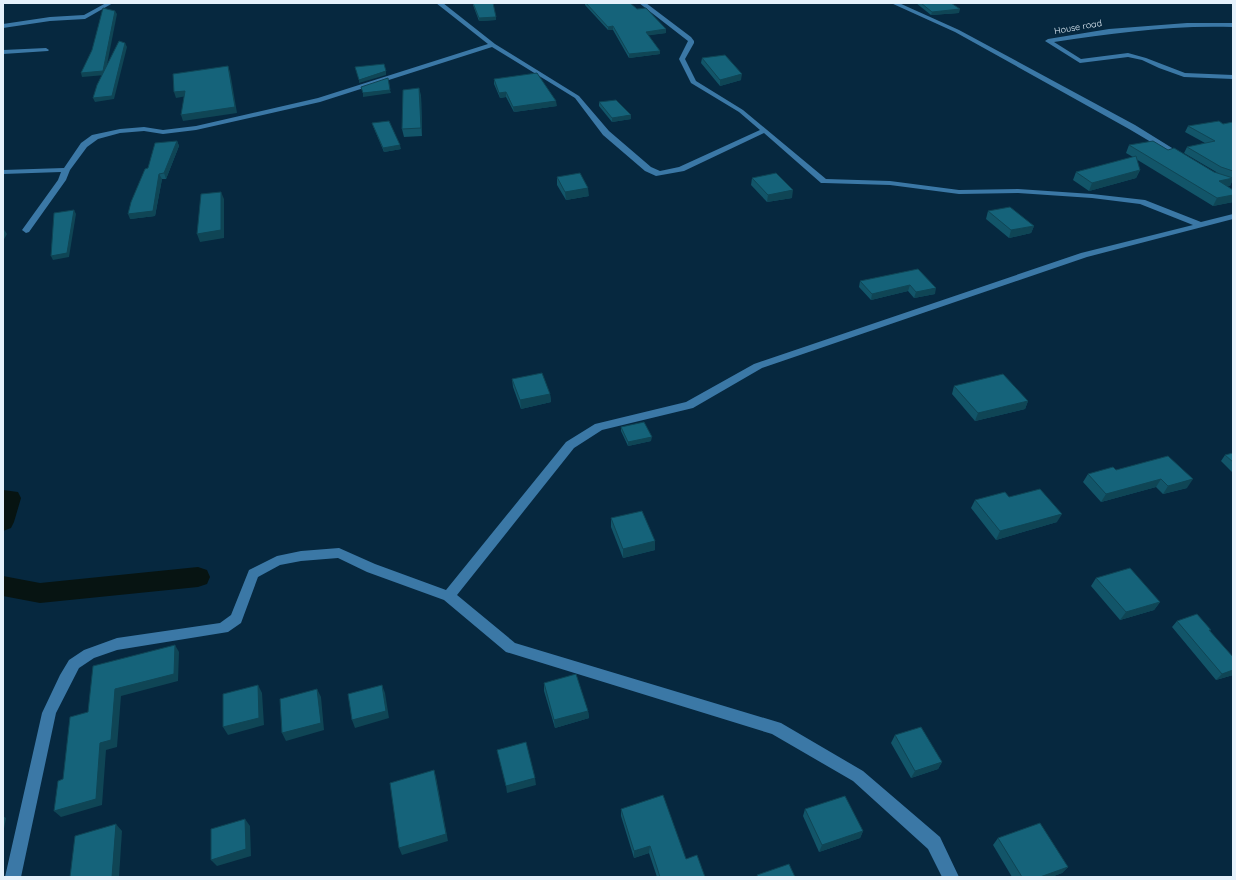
<svg xmlns="http://www.w3.org/2000/svg" width="1236" height="880" font-family="Quicksand,sans-serif">
<style>
.lines{fill:none;stroke-linecap:round;stroke-linejoin:round}
.canal{fill:#071412;fill-rule:evenodd}
.minor{fill:#3b78a6;fill-rule:evenodd}
.wall{fill:#125569}
.shaded-wall{fill:#0f4555}
.building{fill:#15637a;stroke:#0f4555}
.labels{text-anchor:middle;stroke-width:3;stroke-linejoin:round;paint-order:stroke}
.far-street-label{font-size:9px;fill:#e5f1fb;stroke:#06283f}
</style>
<rect width="100%" height="100%" fill="#06283f"/>
<g class="lines">
<!-- canal -->
<g class="canal">
<path d="M3 490 18 492 21 498 14 522 11 528 3 531Z"/>
<path d="M198 567 207 570 210 577 207 584 198 587 40 603 3 596V576L40 583Z"/>
</g>
<!-- minor -->
<g class="minor">
<path d="M106 3H113L85 19 50 21 3 28V24L50 17 84 15Z"/>
<path d="M436 3H443L495 44 579 96 609 131 651 167 660 171 679 167 760 130 739 112 691 83 679 59 688 41 639 3H646L691 37 694 41V43L685 59 696 81 743 110 826 179 890 181 959 190 1018 189 1092 194 1145 200 1201 222 1233 214V219L1087 257 762 368 693 408 602 430 574 448 457 595 515 643 781 723 863 771 940 837 959 877H942L928 849 853 781 772 734 506 652 444 600 367 572 338 558 301 561 280 565 258 577 241 623 228 632 117 650 94 658 79 668 56 713 21 877H5L42 713 60 675 69 660 84 650 117 638 220 623 231 615 249 570 277 556 301 551 339 548 375 564 446 590 566 442 595 424 686 402 754 364 1081 253 1193 225 1140 204 1092 198 1018 193 959 194 890 185 824 183H821L764 133 684 171 656 176 645 171 603 135 575 98 492 47 320 102 196 130 163 134 144 131 120 133 98 139 87 147 70 170 66 180 29 232 26 233 22 230 58 180 61 172 3 174V170L64 168 81 143 92 135 120 129 144 127 163 130 196 126 318 98 488 44Z"/>
<path d="M891 3H899L959 30 1135 125 1185 156 1184 158H1178L1129 129 955 32Z"/>
<path d="M1187 23H1233V27C1171 25 1114 33 1054 42L1081 59 1128 53 1146 58 1185 73 1233 75V79L1184 77 1159 68 1142 60 1128 57 1080 63 1045 41 1048 39 1109 29Z"/>
<path d="M46 48 49 50 48 51 3 54V50Z"/>
</g>
</g>
<!-- wall -->
<g class="wall">
<path d="M473 3 496 20 479 21 473 5Z"/>
<path d="M585 3H630L637 9 666 33 648 35 660 51V54L629 58 613 30H608L585 5Z"/>
<path d="M916 3H951L959 13 931 15Z"/>
<path d="M702 58 741 80 720 86 701 63Z"/>
<path d="M494 79 557 106 514 112 506 97 500 98 494 84Z"/>
<path d="M421 95 422 136 404 137 402 129Z"/>
<path d="M599 102 631 119 612 122 599 106Z"/>
<path d="M1233 122V179L1230 186H1227L1233 190V202L1213 206 1136 159 1140 170 1136 178 1089 191 1073 180 1076 172 1133 157 1126 153 1129 145 1168 150 1214 172 1218 173 1184 153 1187 147 1205 143 1185 132 1188 126 1223 124Z"/>
<path d="M372 123 401 149 384 152 373 126Z"/>
<path d="M177 141 179 146 166 179H162L155 216 130 219 148 168Z"/>
<path d="M557 177 589 196 566 200 557 185Z"/>
<path d="M752 178 792 198 767 202 751 185Z"/>
<path d="M988 211 1034 226 1031 233 1009 238 986 219Z"/>
<path d="M918 269 935 294 914 298 908 291 871 300 859 287 860 281Z"/>
<path d="M512 379 550 394 551 402 521 409 513 387Z"/>
<path d="M954 386 1028 401 1025 409 975 421 952 394Z"/>
<path d="M621 427 651 441 628 446 621 431Z"/>
<path d="M1233 453V473L1221 461 1225 455Z"/>
<path d="M1168 456 1187 488 1163 494 1156 487 1101 502 1083 482 1088 474 1116 470Z"/>
<path d="M1009 497 1057 522 996 540 971 508 975 500Z"/>
<path d="M611 518 655 541V550L623 558 611 527Z"/>
<path d="M1096 578 1160 602 1154 610 1120 620 1091 586Z"/>
<path d="M1177 621 1211 630 1209 631 1233 657V675L1216 680 1172 627Z"/>
<path d="M544 683 588 711 589 718 555 728 544 691Z"/>
<path d="M895 735 942 762 938 769 911 778 891 743Z"/>
<path d="M621 809 686 859 705 877H657L649 853 634 858 621 816Z"/>
<path d="M805 809 863 831 860 838 819 852 803 816Z"/>
<path d="M998 838 1068 867 1062 873 1051 877H1012L993 845Z"/>
</g>
<!-- shaded-wall -->
<g class="shaded-wall">
<path d="M960 9 959 13 931 15 932 12Z"/>
<path d="M115 11 117 14 105 75 82 77 81 73Z"/>
<path d="M496 17V20L479 21V18Z"/>
<path d="M613 26V30H608V27Z"/>
<path d="M666 29V33L645 36 646 32Z"/>
<path d="M125 43 127 47 114 99 95 102 93 98Z"/>
<path d="M660 51V54L629 58V54Z"/>
<path d="M228 66 230 72 237 113 183 121 181 115Z"/>
<path d="M386 71V75L359 83V80Z"/>
<path d="M742 74 741 80 720 86V80Z"/>
<path d="M419 88 421 95 422 136 421 128Z"/>
<path d="M390 90 391 93 363 97V93Z"/>
<path d="M185 91 187 96 176 98 174 92Z"/>
<path d="M506 92V97L500 98 499 93Z"/>
<path d="M556 101 557 106 514 112 513 107Z"/>
<path d="M631 115V119L612 122V118Z"/>
<path d="M177 141 179 146 166 179 164 173Z"/>
<path d="M400 145 401 149 384 152 383 148Z"/>
<path d="M1140 170 1136 178 1089 191 1092 183Z"/>
<path d="M159 174 162 179 155 216 130 219 128 214Z"/>
<path d="M1233 178V179L1230 186 1215 188 1219 181Z"/>
<path d="M588 188 589 196 566 200 565 192Z"/>
<path d="M793 190 792 198 767 202 768 195Z"/>
<path d="M221 192 224 199V238L200 242 197 234Z"/>
<path d="M1233 195V202L1213 206 1217 198Z"/>
<path d="M74 210 76 214 69 257 53 260 51 256Z"/>
<path d="M1034 226 1031 233 1009 238 1011 230Z"/>
<path d="M3 228 7 234 3 241Z"/>
<path d="M910 285 908 291 871 300 872 294Z"/>
<path d="M936 288 935 294 914 298 916 292Z"/>
<path d="M550 394 551 402 521 409 520 400Z"/>
<path d="M1028 401 1025 409 975 421 978 413Z"/>
<path d="M652 437 651 441 628 446V442Z"/>
<path d="M1161 479 1156 487 1101 502 1106 494Z"/>
<path d="M1193 479 1187 488 1163 494 1168 486Z"/>
<path d="M1062 514 1057 522 996 540 1000 531Z"/>
<path d="M655 541V550L623 558V549Z"/>
<path d="M1160 602 1154 610 1120 620 1126 612Z"/>
<path d="M175 645 179 652 178 681 121 696 117 747 106 750 102 805 61 817 54 811 115 689Z"/>
<path d="M1233 670V675L1216 680 1222 674Z"/>
<path d="M258 685 262 693 264 725 228 735 223 727Z"/>
<path d="M382 685 385 693 389 718 355 728 352 720Z"/>
<path d="M317 689 321 697 324 730 286 741 282 733Z"/>
<path d="M588 711 589 718 555 728 554 720Z"/>
<path d="M942 762 938 769 911 778 915 771Z"/>
<path d="M434 770 436 777 448 841 402 855 399 848Z"/>
<path d="M535 778 536 785 507 793 506 786Z"/>
<path d="M3 816 6 818 3 834Z"/>
<path d="M245 819 250 826 251 856 217 866 211 860Z"/>
<path d="M116 824 122 831 119 877H112Z"/>
<path d="M863 831 860 838 819 852 822 845Z"/>
<path d="M650 846 649 853 634 858V851Z"/>
<path d="M1068 867 1062 873 1051 877H1040Z"/>
</g>
<!-- building -->
<g class="building">
<path d="M473 3H493L496 17 479 18Z"/>
<path d="M586 3H630L637 9 646 8 666 29 646 32 660 51 629 54 613 26 608 27Z"/>
<path d="M921 3H951L960 9 932 12Z"/>
<path d="M103 8 115 11 103 71 81 73 92 50Z"/>
<path d="M119 41 125 43 112 96 93 98 97 85Z"/>
<path d="M725 55 742 74 720 80 702 58Z"/>
<path d="M384 64 386 71 359 80 355 67Z"/>
<path d="M228 66 235 107 181 115 185 91 174 92 173 74Z"/>
<path d="M537 73 556 101 513 107 506 92 499 93 494 79Z"/>
<path d="M388 78 390 90 363 93 361 87Z"/>
<path d="M419 88 421 128 402 129 403 90Z"/>
<path d="M616 100 631 115 612 118 599 102Z"/>
<path d="M389 121 400 145 383 148 372 123Z"/>
<path d="M1219 121 1223 124 1233 122V171L1221 167 1187 147 1215 141 1188 126Z"/>
<path d="M177 141 164 173 159 174 153 211 128 214 131 202 145 169 148 168 155 143Z"/>
<path d="M1153 141 1168 150 1174 148 1214 172 1233 178 1219 181 1233 190V195L1217 198 1129 145Z"/>
<path d="M1136 156 1140 170 1092 183 1076 172Z"/>
<path d="M580 173 588 188 565 192 557 177Z"/>
<path d="M776 173 793 190 768 195 752 178Z"/>
<path d="M221 192V230L197 234 201 194Z"/>
<path d="M1010 207 1034 226 1011 230 988 211Z"/>
<path d="M74 210 67 253 51 256 54 213Z"/>
<path d="M918 269 936 288 916 292 910 285 872 294 860 281Z"/>
<path d="M542 373 550 394 520 400 512 379Z"/>
<path d="M1003 374 1028 401 978 413 954 386Z"/>
<path d="M644 422 652 437 628 442 621 427Z"/>
<path d="M1233 453V462L1225 455Z"/>
<path d="M1168 456 1193 479 1168 486 1161 479 1106 494 1088 474 1113 467 1116 470Z"/>
<path d="M1040 489 1062 514 1000 531 975 500 1005 492 1009 497Z"/>
<path d="M642 511 655 541 623 549 611 518Z"/>
<path d="M1130 568 1160 602 1126 612 1096 578Z"/>
<path d="M1197 614 1211 630H1209L1233 657V670L1222 674 1177 621Z"/>
<path d="M175 645 174 674 115 689 111 740 100 743 96 799 54 811 58 781 63 779 70 717 88 712 93 666Z"/>
<path d="M576 674 588 711 554 720 544 683Z"/>
<path d="M258 685 259 718 223 727V694Z"/>
<path d="M382 685 386 711 352 720 348 694Z"/>
<path d="M317 689 321 723 282 733 280 699Z"/>
<path d="M921 727 942 762 915 771 895 735Z"/>
<path d="M526 742 535 778 506 786 497 750Z"/>
<path d="M434 770 446 834 399 848 390 783Z"/>
<path d="M663 795 686 859 697 855 705 877H660L650 846 634 851 621 809Z"/>
<path d="M845 796 863 831 822 845 805 809Z"/>
<path d="M245 819 246 849 211 860V829Z"/>
<path d="M1040 823 1068 867 1040 877H1022L998 838Z"/>
<path d="M116 824 112 877H70L75 836Z"/>
<path d="M789 864 795 877H758L757 875Z"/>
</g>
<g class="labels">
<!-- far-street labels -->
<g class="far-street-label">
<text transform="translate(1078 27) rotate(-10)" y="3">House road</text>
</g>
</g>
<!-- border -->
<rect width="1236" height="880" fill="none" stroke="#e5f1fb" stroke-width="8"/>
</svg>
